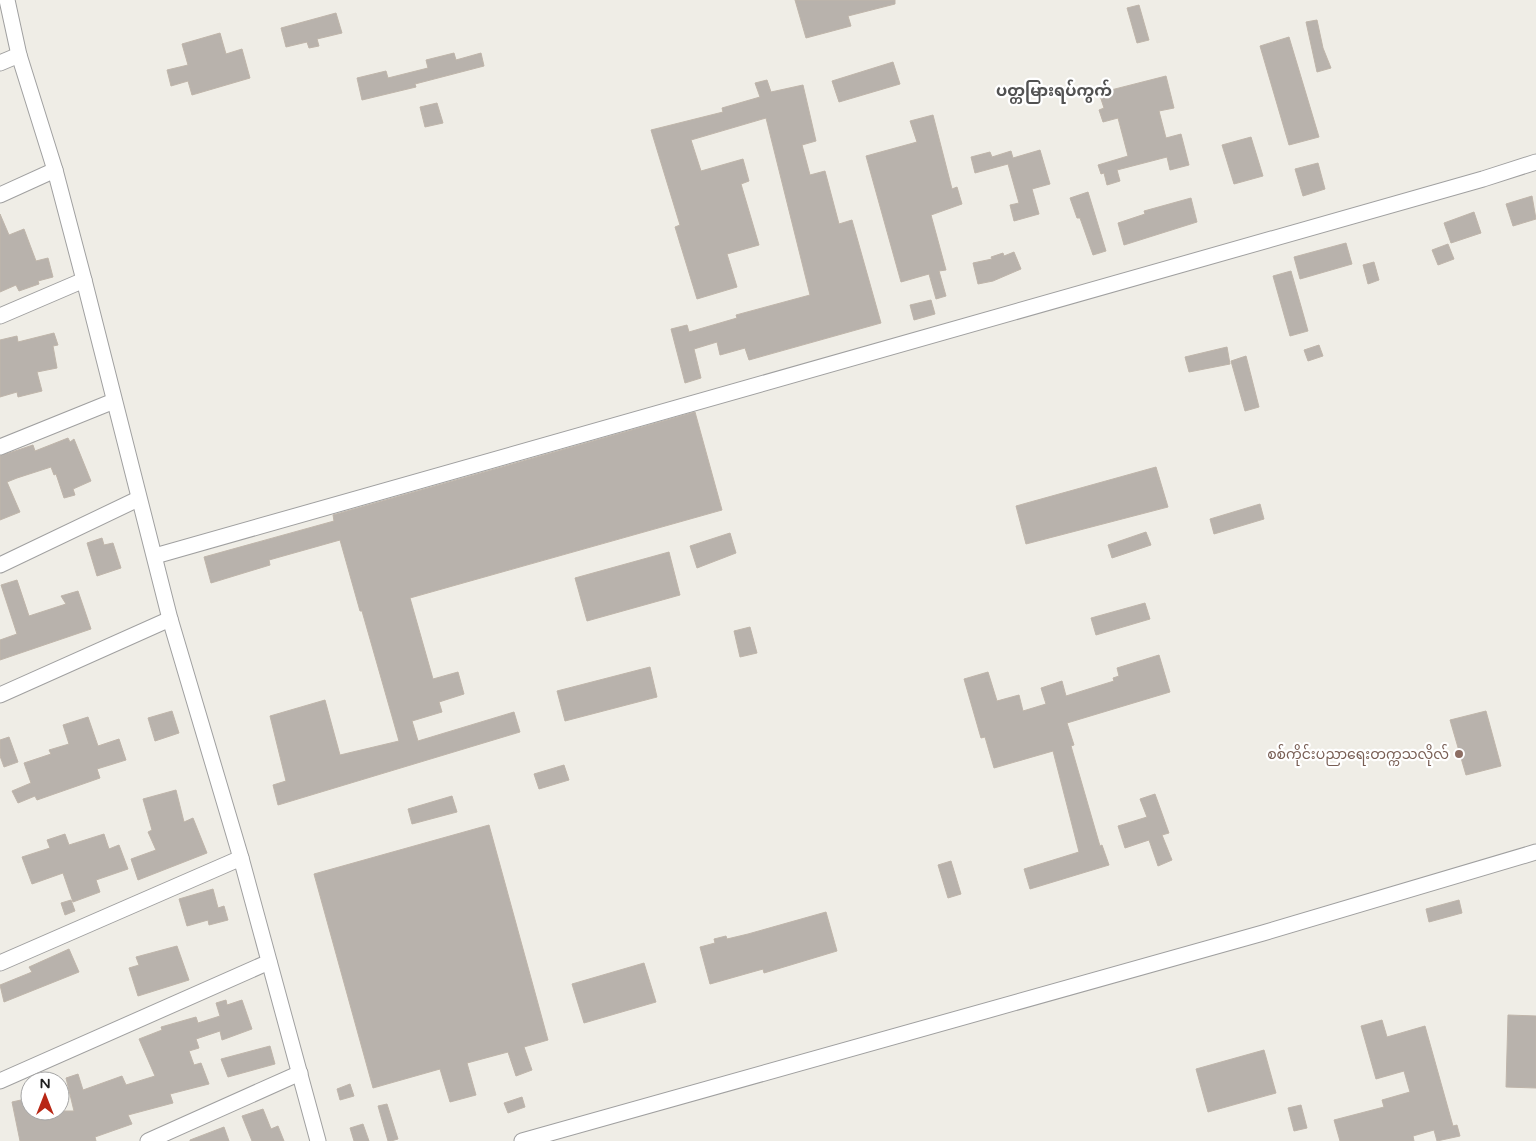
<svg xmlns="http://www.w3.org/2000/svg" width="1536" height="1141" font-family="'Varela Round','Noto Sans Myanmar',sans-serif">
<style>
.building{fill:#b8b2ac;stroke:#bfb5aa}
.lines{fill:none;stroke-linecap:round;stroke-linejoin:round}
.street-casing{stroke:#a0a0a0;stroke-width:17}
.street{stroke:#fff;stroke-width:15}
.education-dot{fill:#8d6e63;stroke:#fff;stroke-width:2}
.labels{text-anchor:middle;stroke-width:4.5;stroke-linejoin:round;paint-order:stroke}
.education-label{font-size:14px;fill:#785e54;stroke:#fff;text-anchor:end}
.quarter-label{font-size:16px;font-weight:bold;fill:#525252;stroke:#fff}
</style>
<rect width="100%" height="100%" fill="#efede6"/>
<!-- building -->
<g class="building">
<path d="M795 0H895V4L848 16 851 26 806 38Z"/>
<path d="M1139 5 1149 40 1137 43 1127 8Z"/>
<path d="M336 13 342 33 317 39 319 46 309 48 307 42 286 47 281 28Z"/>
<path d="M1317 20 1323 48 1331 68 1317 72 1306 22Z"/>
<path d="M220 33 226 54 242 49 250 78 192 95 188 81 171 86 167 70 188 65 182 44Z"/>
<path d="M1289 37 1319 137 1289 145 1260 46Z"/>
<path d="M454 53 456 60 481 53 484 66 415 84 416 87 362 100 357 78 386 71 388 78 428 68 426 60Z"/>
<path d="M893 62 900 84 839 102 832 81Z"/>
<path d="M1166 76 1174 108 1159 111 1166 138 1181 134 1189 165 1170 170 1167 157 1117 170 1120 181 1107 185 1104 173 1101 174 1098 165 1128 156 1118 118 1103 122 1099 110 1104 108 1100 96 1112 93 1111 90Z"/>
<path d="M767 80 771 92 803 85 816 141 802 145 810 175 825 171 839 224 852 220 881 323 749 360 745 348 720 355 717 342 694 349 701 378 685 383 671 329 687 325 689 332 737 318 736 315 810 295 766 118 691 140 701 171 743 159 749 181 741 184 759 245 727 254 737 287 697 299 675 227 680 225 651 130 723 112 722 108 760 97 755 83Z"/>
<path d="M437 103 443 123 425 127 420 107Z"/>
<path d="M933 115 952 189 957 187 962 204 931 215 946 270 939 271 946 296 936 299 929 274 901 282 866 156 917 142 910 121Z"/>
<path d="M1251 137 1263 176 1234 184 1222 145Z"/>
<path d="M1040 150 1050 184 1032 189 1039 214 1014 221 1010 205 1019 203 1008 164 975 173 971 157 990 152 992 157 1011 151 1013 158Z"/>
<path d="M1318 163 1325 189 1303 196 1295 169Z"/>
<path d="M1088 192 1106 251 1093 255 1080 218H1077L1070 198Z"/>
<path d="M1532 196 1536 219 1513 226 1506 204Z"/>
<path d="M1191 198 1197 222 1124 245 1118 223 1145 214 1144 211Z"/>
<path d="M1474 212 1481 233 1451 243 1444 223Z"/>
<path d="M0 214 9 235 24 229 36 261 48 258 53 277 38 281 39 284 19 291 16 285 0 292Z"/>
<path d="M1346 243 1352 264 1300 279 1294 257Z"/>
<path d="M1448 244 1454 259 1438 265 1432 250Z"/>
<path d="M1014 252 1021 269 993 281 978 284 973 263 992 259 991 257 1003 253 1004 256Z"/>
<path d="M1374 262 1379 280 1368 284 1363 265Z"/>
<path d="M1291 271 1308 331 1290 336 1273 276Z"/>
<path d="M931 300 935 314 914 320 910 305Z"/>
<path d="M54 333 58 345 53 346 57 368 37 372 42 391 18 397 17 392 0 397V340L17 336 18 342Z"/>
<path d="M1319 345 1323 356 1308 361 1304 350Z"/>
<path d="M1227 347 1230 364 1189 372 1185 357Z"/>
<path d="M1246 356 1259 407 1245 411 1231 361Z"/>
<path d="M695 412 722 510 410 598 433 679 458 672 464 694 439 702 442 712 412 721 418 741 514 712 520 732 278 805 273 785 286 781 270 716 325 700 340 755 399 741 362 611H360L340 540 269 560 270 565 211 583 204 557 334 521 333 515Z"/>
<path d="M68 438 70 442 74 439 91 481 73 489 75 495 64 498 56 474 54 475 51 467 17 478 7 482 20 512 0 520V456L33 445 35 451Z"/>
<path d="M1156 467 1168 507 1026 544 1016 506Z"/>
<path d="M1260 504 1264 519 1214 534 1210 519Z"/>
<path d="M1146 532 1151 545 1112 558 1108 545Z"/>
<path d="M730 533 736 553 697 568 690 546Z"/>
<path d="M102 538 104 545 113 543 121 568 97 576 87 543Z"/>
<path d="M669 552 680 595 587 621 575 578Z"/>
<path d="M17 580 29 616 66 604 61 596 78 591 91 629 0 660V640L17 634 1 585Z"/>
<path d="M1145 603 1150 619 1096 635 1091 618Z"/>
<path d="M750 627 757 653 740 657 734 631Z"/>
<path d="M1159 655 1170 692 1067 723 1074 745 1071 746 1100 846 1102 845 1109 865 1030 889 1024 869 1079 852 1053 751 994 768 985 737 981 738 964 679 988 672 997 701 1019 695 1023 711 1046 704 1041 688 1062 681 1066 696 1114 681 1113 678 1119 676 1117 668Z"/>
<path d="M650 667 657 697 565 721 557 691Z"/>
<path d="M172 711 179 733 155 741 148 718Z"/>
<path d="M1486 711 1501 766 1466 775 1450 720Z"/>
<path d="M88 717 98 746 119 739 126 760 97 769 100 778 37 800 35 796 18 803 12 791 31 783 24 763 51 754 49 750 69 744 63 725Z"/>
<path d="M9 737 18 762 4 767 0 756V740Z"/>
<path d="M564 765 569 780 539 789 534 774Z"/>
<path d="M176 790 184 822 193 818 207 853 138 880 131 859 156 850 148 832 152 830 143 799Z"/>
<path d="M1155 794 1169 833 1162 835 1172 860 1158 866 1149 840 1125 848 1118 826 1147 817 1140 799Z"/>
<path d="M452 796 457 812 412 824 408 809Z"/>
<path d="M489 825 548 1040 524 1047 532 1070 516 1076 508 1052 467 1063 476 1095 450 1102 440 1069 373 1088 314 874Z"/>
<path d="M65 834 69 845 104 834 109 849 119 845 128 869 96 880 100 892 73 902 63 873 32 884 22 857 50 848 47 840Z"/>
<path d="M951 861 961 894 948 898 938 865Z"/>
<path d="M213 889 218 908 224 906 228 920 209 925 208 920 187 926 179 899Z"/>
<path d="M71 900 75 911 65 915 61 903Z"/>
<path d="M1459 900 1462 913 1429 922 1426 909Z"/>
<path d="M826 912 837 951 764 973 763 969 710 984 700 947 715 943 714 939 726 936 727 939 748 934Z"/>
<path d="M177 946 189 980 138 996 129 968 139 965 136 957Z"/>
<path d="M69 949 79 972 4 1002 0 985 32 972 29 967Z"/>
<path d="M644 963 656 1002 584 1023 572 984Z"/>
<path d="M226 1000 227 1005 242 1000 252 1029 222 1040 220 1031 196 1039 199 1048 189 1051 194 1065 201 1063 209 1084 170 1094 173 1103 128 1115 132 1124 95 1137 96 1141H20L12 1102 30 1098V1111H74L66 1078 78 1074 83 1090 122 1076 126 1085 155 1076 139 1039 162 1030 161 1027 196 1017 198 1023 220 1016 216 1003Z"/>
<path d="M1508 1015 1536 1016V1088L1506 1087Z"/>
<path d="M1382 1020 1387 1037 1425 1026 1453 1126 1457 1125 1460 1136 1437 1141 1434 1130 1413 1136 1414 1141H1340L1334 1120 1384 1107 1382 1100 1410 1092 1404 1071 1376 1079 1361 1026Z"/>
<path d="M270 1046 275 1064 228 1077 221 1059Z"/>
<path d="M1264 1050 1276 1093 1208 1112 1196 1069Z"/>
<path d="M350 1084 354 1096 340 1100 337 1089Z"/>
<path d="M522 1097 525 1107 508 1113 504 1103Z"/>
<path d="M387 1104 398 1139 391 1141H388L378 1106Z"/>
<path d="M1301 1105 1307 1128 1294 1131 1288 1108Z"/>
<path d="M263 1109 271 1129 278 1126 284 1141H252L242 1116Z"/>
<path d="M363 1124 369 1141H354L350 1128Z"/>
<path d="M224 1127 229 1141H190V1140Z"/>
</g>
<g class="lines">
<defs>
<g id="street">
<path d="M7 0 19 55 55 170 84 280 170 619 241 858 318 1141"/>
<path d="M0 63 19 55"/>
<path d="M0 195 55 170"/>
<path d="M0 316 84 280"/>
<path d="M0 447 114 401"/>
<path d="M155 556 1483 179 1536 162"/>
<path d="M0 565 138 499"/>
<path d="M0 695 170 619"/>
<path d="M0 963 241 858"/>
<path d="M0 1081 269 962"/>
<path d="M148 1141 300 1073"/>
<path d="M522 1141 1263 933 1536 852"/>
</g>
</defs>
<!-- street casing -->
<use href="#street" class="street-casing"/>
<!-- street -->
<use href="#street" class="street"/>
</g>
<!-- markers -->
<circle class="education-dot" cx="1459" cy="754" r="5"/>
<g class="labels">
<!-- education labels -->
<g class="education-label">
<text x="1449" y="759">စစ်ကိုင်းပညာရေးတက္ကသလိုလ်</text>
</g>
<!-- quarter labels -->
<g class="quarter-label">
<text x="1054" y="96">ပတ္တမြားရပ်ကွက်</text>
</g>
</g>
<!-- north arrow -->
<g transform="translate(45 1096)"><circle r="24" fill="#ffffff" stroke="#a5a5a5"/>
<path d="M0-4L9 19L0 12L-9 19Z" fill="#b82715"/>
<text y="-8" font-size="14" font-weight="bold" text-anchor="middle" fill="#1f1f1f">N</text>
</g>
</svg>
